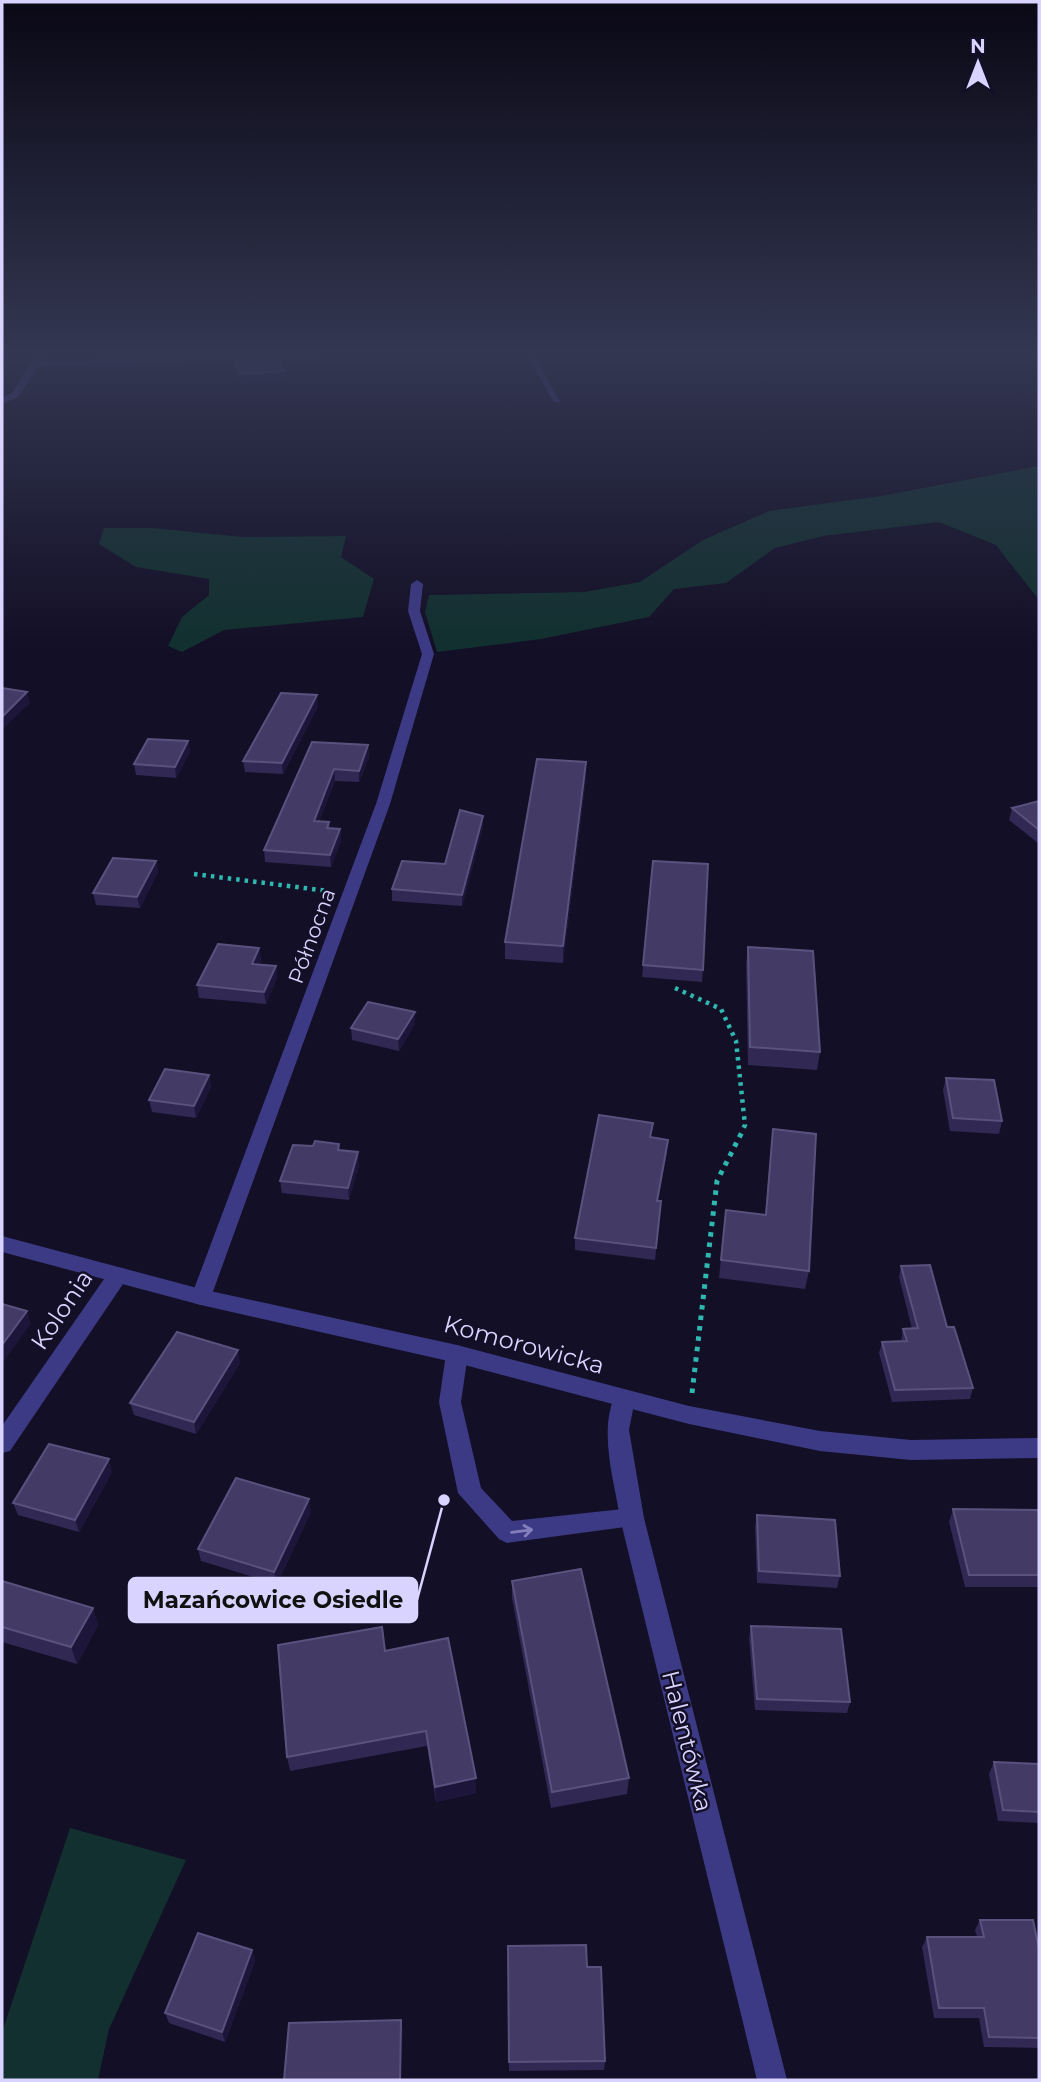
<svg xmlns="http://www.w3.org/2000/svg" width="1041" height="2082" font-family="Montserrat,sans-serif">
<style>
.green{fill:#12302f}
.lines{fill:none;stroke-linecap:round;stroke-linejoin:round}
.path-far1{stroke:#2fb8b0;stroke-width:4.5;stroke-dasharray:3.5 5;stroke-linecap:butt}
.path{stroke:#2fb8b0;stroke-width:5;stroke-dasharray:4.5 6;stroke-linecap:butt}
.service{fill:#3d3a85;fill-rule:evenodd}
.minor{fill:#3d3a85;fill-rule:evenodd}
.tertiary{fill:#3d3a85;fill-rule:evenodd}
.wall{fill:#312854}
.shaded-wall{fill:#1d163a}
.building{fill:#433a66;stroke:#5a527e;stroke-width:2}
.oneway{stroke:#837fbc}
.labels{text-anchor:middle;stroke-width:5;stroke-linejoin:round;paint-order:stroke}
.street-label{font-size:21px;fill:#d9d4ff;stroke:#130f26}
.near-street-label{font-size:24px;fill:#d9d4ff;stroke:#130f26}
.leader{fill:none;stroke:#d9d4ff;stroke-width:2.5}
.callout-dot{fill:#d9d4ff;stroke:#130f26;stroke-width:2.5}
.callout{fill:#d9d4ff;stroke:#d9d4ff;stroke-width:2.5}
.callout-label{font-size:23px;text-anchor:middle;font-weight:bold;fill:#111}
</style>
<rect width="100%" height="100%" fill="#130f26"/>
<!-- green -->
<g class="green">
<path d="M1039 466V600L996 545 939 522 823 536 775 548 726 583 674 589 649 617 541 639 437 652 425 612 429 595 584 592 640 582 703 540 769 511 881 496Z"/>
<path d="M104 528H152L242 537 346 536 341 557 374 579 363 617 224 630 182 652 168 646 182 617 209 595V579L136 567 99 544Z"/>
<path d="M70 1828 186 1860 109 2029 98 2080H2V2032Z"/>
</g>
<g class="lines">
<!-- path-far1 -->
<g class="path-far1">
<path d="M194 874 328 891"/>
<path d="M675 988 721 1009 736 1041 745 1125 743 1129"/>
</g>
<!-- path -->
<path class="path" d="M692 1393 717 1181 744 1128"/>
<!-- service -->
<g class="service">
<path d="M525 352H533L560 402H554Z"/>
<path d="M457 1345 465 1348 468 1354 461 1402 481 1488 512 1521 632 1508 640 1511 644 1518 640 1525 507 1543 499 1539 458 1493 439 1402 446 1354 449 1348Z"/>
</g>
<!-- minor -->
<g class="minor">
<path d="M38 352 45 354 41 361 370 352 366 355 38 367 18 397 2 404V398L12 393Z"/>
<path d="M417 580 423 584 420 611 434 654 390 804 211 1297 208 1303 201 1305 194 1303 191 1297 376 804 422 654 408 611 411 584Z"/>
<path d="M118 1267 125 1269 128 1275 125 1281 10 1451 2 1453V1426L111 1269Z"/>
<path d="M624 1390 632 1393 635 1399 629 1430 644 1518 787 2080H757L620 1518C614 1479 598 1430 616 1393Z"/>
</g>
<!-- tertiary -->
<path class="tertiary" d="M2 1236 201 1289 457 1345 689 1406 820 1431 911 1440 1039 1438V1458L911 1460 820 1451 689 1424 457 1363 201 1305 2 1252Z"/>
</g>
<!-- wall -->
<g class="wall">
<path d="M231 352H275L231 353Z"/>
<path d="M233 354 284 371 285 380 240 383 234 362Z"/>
<path d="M318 706 283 774 245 772 243 761Z"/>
<path d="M188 741 190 752 176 778 136 775 134 764Z"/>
<path d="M312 742 368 745 369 757 359 782 335 781 319 821 329 822 330 828 340 829 341 841 331 867 265 862 264 850Z"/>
<path d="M586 762V778L563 963 505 959V942Z"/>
<path d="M1039 801V844L1009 820 1012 808Z"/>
<path d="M483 816V827L462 906 392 901V889L445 864Z"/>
<path d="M156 861 158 872 140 908 96 905 93 893Z"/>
<path d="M653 861 703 970 702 982 642 977Z"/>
<path d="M748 947 820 1052 817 1070 748 1065 746 964Z"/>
<path d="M259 948 261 960 259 965 276 966 277 978 266 1004 199 998 197 985Z"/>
<path d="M415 1012V1024L399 1051 352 1040 351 1028Z"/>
<path d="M209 1075 211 1087 196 1118 152 1112 149 1100Z"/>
<path d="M946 1078 1002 1121 999 1134 950 1131 943 1090Z"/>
<path d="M773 1129 809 1271 805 1289 719 1278 726 1210 765 1215Z"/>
<path d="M651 1138 667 1152 658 1201 660 1214 655 1260 575 1250V1238Z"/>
<path d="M340 1151 359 1165 349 1200 282 1193 280 1181Z"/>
<path d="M901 1266 947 1327 973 1388 970 1399 892 1402 879 1353 882 1342 901 1341 903 1329H912L899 1277Z"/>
<path d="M240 1363 196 1434 134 1415 130 1403Z"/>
<path d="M112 1472 79 1532 18 1515 13 1503Z"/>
<path d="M953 1509 1039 1510V1587H965L949 1522Z"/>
<path d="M311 1512 277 1584 201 1561 198 1549Z"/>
<path d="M757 1515 840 1576 837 1588 757 1583 755 1527Z"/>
<path d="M2 1581 93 1608 98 1625 77 1664 2 1642Z"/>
<path d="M512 1581 629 1778 627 1794 551 1808 512 1598Z"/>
<path d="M751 1626 850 1702 847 1713 755 1710 749 1638Z"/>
<path d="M385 1651 476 1793 436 1802 427 1746 290 1771 287 1757Z"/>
<path d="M994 1762 1039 1764V1823L998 1821 989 1774Z"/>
<path d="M980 1920 1039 1949V2048L984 2047 979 2018H934L922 1947 927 1937H977L975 1930Z"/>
<path d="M508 1946 587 1967 605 2061 604 2070 509 2071Z"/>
<path d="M252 1950 255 1961 225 2042 169 2023 165 2013Z"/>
</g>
<!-- shaded-wall -->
<g class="shaded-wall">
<path d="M284 371 285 380 240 383 239 374Z"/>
<path d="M27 692 30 703 2 730V717Z"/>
<path d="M317 695 318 706 283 774 282 763Z"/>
<path d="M188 741 190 752 176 778 175 767Z"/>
<path d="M368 745 369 757 359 782V771Z"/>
<path d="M586 762V778L563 963V946Z"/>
<path d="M334 769 335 781 315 832 314 821Z"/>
<path d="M483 816V827L462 906V895Z"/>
<path d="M340 829 341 841 331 867 330 855Z"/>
<path d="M156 861 158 872 140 908 137 897Z"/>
<path d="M259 948 261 960 254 976 252 964Z"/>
<path d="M276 966 277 978 266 1004 264 992Z"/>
<path d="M415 1012V1024L399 1051 398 1039Z"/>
<path d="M209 1075 211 1087 196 1118 194 1106Z"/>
<path d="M668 1140 667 1152 656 1213 657 1201Z"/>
<path d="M358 1152 359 1165 349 1200 348 1188Z"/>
<path d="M27 1311 31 1324 2 1363V1345Z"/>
<path d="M238 1350 240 1363 196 1434 194 1422Z"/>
<path d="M109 1459 112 1472 79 1532 75 1520Z"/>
<path d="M309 1499 311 1512 277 1584 274 1572Z"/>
<path d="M93 1608 98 1625 77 1664 71 1647Z"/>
<path d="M476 1778V1793L436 1802 435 1787Z"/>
<path d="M252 1950 255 1961 225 2042 222 2032Z"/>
<path d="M401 2020 403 2029 401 2080H400Z"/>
</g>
<!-- building -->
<g class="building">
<path d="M277 352 284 371 239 374 233 354Z"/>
<path d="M2 688 27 692 2 717Z"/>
<path d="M281 693 317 695 282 763 243 761Z"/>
<path d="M148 739 188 741 175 767 134 764Z"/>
<path d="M312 742 368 745 359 771 334 769 314 821 329 822 327 828 340 829 330 855 264 850Z"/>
<path d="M537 759 586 762 563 946 505 942Z"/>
<path d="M1039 801V830L1012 808Z"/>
<path d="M460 810 483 816 462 895 392 889 402 861 445 864Z"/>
<path d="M113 858 156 861 137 897 93 893Z"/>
<path d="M653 861 708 864 703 970 643 965Z"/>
<path d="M218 944 259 948 252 964 276 966 264 992 197 985Z"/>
<path d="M748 947 813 951 820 1052 750 1047Z"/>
<path d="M368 1002 415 1012 398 1039 351 1028Z"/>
<path d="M165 1069 209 1075 194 1106 149 1100Z"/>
<path d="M946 1078 994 1080 1002 1121 953 1118Z"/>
<path d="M599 1115 653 1123 650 1137 668 1140 657 1201H661L656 1248 575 1238Z"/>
<path d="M773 1129 816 1134 809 1271 721 1260 726 1210 766 1215Z"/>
<path d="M315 1141 339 1144 338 1150 358 1152 348 1188 280 1181 293 1145 313 1146Z"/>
<path d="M930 1265 947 1327H954L973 1388 895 1390 882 1342 907 1341 903 1329 918 1328 901 1266Z"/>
<path d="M2 1304 27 1311 2 1345Z"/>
<path d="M177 1332 238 1350 194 1422 130 1403Z"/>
<path d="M49 1444 109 1459 75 1520 13 1503Z"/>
<path d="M236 1478 309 1499 274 1572 198 1549Z"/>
<path d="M953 1509 1039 1510V1575H969Z"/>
<path d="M757 1515 835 1520 840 1576 759 1571Z"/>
<path d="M581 1569 629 1778 552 1792 512 1581Z"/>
<path d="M2 1581 93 1608 71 1647 2 1627Z"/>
<path d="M751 1626 841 1629 850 1702 757 1699Z"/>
<path d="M382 1627 385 1651 448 1638 476 1778 435 1787 426 1731 287 1757 278 1645Z"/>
<path d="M994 1762 1039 1764V1812L1003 1810Z"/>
<path d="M980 1920H1033L1039 1949V2038L989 2037 984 2008H939L927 1937H984Z"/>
<path d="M198 1933 252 1950 222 2032 165 2013Z"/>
<path d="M586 1945 587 1967H601L605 2061 509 2062 508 1946Z"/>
<path d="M401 2020 400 2080H284L289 2023Z"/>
</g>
<!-- one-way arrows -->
<defs><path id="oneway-shaft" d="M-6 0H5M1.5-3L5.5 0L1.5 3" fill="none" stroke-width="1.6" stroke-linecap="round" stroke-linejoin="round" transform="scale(1.75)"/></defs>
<use class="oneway" href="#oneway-shaft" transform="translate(522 1531) rotate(-7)"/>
<!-- sky -->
<linearGradient id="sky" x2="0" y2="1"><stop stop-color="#0a0815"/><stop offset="0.55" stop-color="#333752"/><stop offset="1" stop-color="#333752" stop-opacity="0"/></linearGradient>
<rect width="1041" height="643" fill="url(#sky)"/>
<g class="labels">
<!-- street labels -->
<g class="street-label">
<text transform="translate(312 936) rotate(-70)" y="7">Północna</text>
</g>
<!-- near-street labels -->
<g class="near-street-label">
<text transform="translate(62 1310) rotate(-56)" y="8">Kolonia</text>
<text transform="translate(524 1345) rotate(15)" y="8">Komorowicka</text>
<text transform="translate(687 1741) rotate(76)" y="8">Halentówka</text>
</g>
</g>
<!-- callouts -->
<path class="leader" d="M444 1500L417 1600"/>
<circle class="callout-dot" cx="444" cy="1500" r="7"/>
<rect class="callout" x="129" y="1578" width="288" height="44" rx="7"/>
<g class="callout-label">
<text x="273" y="1608">Mazańcowice Osiedle</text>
</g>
<!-- border -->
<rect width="1041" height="2082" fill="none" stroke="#d9d4ff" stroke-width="7"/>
<!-- north arrow -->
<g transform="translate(978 63)" stroke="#130f26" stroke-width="5" paint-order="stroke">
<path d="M0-5L12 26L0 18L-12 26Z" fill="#d9d4ff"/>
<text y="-10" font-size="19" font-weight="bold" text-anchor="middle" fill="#d9d4ff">N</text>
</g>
</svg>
